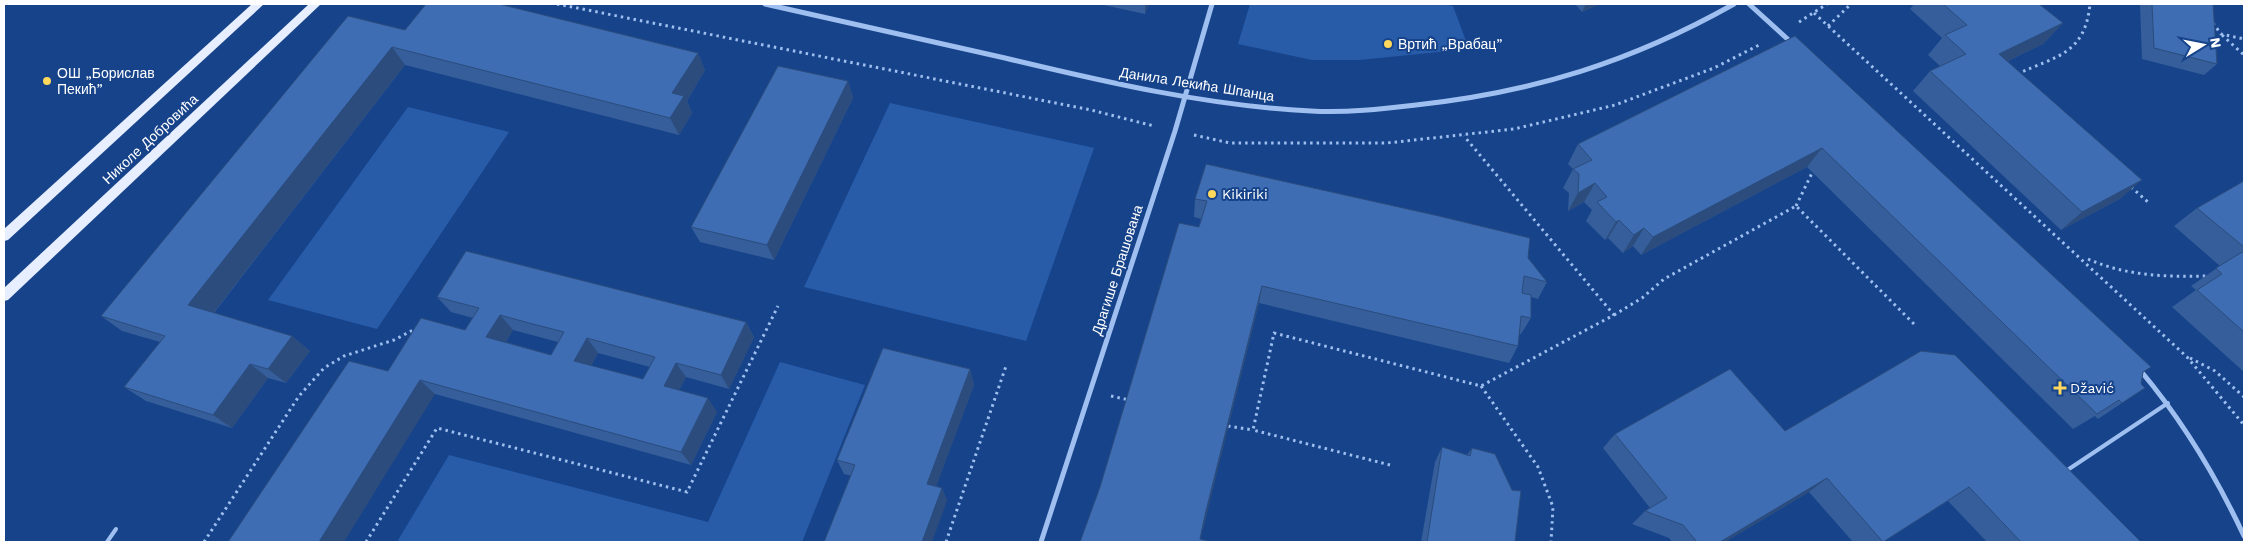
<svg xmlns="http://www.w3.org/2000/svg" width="2248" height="546" font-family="'Work Sans',sans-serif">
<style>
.green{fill:#285ca9}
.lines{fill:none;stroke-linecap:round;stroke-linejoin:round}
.path{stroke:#9ebfef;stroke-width:3;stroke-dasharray:2.5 4;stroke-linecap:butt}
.service{stroke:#9ebfef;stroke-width:4}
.minor{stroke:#9ebfef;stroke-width:5}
.primary{fill:#e6eeff;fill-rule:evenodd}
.wall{fill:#355e9a;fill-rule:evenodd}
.shaded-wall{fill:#2b4c7d}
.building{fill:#3e6db3;stroke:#2b4c7d;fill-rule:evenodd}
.poi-dot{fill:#ffd85c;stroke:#16438a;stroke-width:2}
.labels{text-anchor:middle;stroke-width:4;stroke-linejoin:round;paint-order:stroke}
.poi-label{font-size:14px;fill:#fff;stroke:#16438a;text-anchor:start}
.street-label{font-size:14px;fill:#fff;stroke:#16438a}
</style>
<rect width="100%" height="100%" fill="#16438a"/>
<!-- green -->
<g class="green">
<path d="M1250 4H1443L1453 6 1469 49 1359 60H1312L1238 44Z"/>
<path d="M890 103 1094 148 1026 341 804 287Z"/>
<path d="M408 107 509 132 377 329 268 300Z"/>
<path d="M780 362 865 385 802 542H397L449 455 708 522Z"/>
</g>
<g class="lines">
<!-- path -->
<g class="path">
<path d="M557 4 1091 110 1154 126"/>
<path d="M1814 13 2187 357 2244 425"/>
<path d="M1799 22 1827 4"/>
<path d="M2213 23 2221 34 2244 39"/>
<path d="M1828 26 1851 4"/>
<path d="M2222 35 2244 55"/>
<path d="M2017 74C2057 56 2085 54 2090 4"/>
<path d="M1194 135 1230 143H1387L1514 129 1615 105 1714 68 1761 44"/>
<path d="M2131 187 2148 202"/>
<path d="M1796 206 1812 173"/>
<path d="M2088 259C2126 276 2166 277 2207 276"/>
<path d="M1614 315 1642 298 1664 279 1796 206 1915 325"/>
<path d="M2190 358 2215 371 2244 397"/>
<path d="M1481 386 1538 467 1553 507 1551 542"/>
<path d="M1111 396 1129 400"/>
<path d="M1228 426 1253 430"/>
<path d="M1390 465 1253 430 1274 333 1481 386 1614 315 1464 136"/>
<path d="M204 542 299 396 324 368 344 356 394 340 417 328"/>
<path d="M366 542 437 428 687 492 778 306"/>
<path d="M946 542 1006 366"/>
</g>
<!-- service -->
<g class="service">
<path d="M2066 471 2168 403"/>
<path d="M107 542 116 529"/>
</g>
<!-- minor -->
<g class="minor">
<path d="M765 4C845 22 925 40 1005 58 1105 82 1208 106 1311 111 1346 113 1382 109 1416 105 1534 92 1631 62 1734 4"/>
<path d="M1749 4 1793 44"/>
<path d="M2140 370C2183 421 2216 476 2244 536"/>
<path d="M1041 542 1175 131 1212 4"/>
</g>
<!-- primary -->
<g class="primary">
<path d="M252 4H264L8 240 4 241V229Z"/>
<path d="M309 4H321L8 300 4 301V288Z"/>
</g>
</g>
<!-- wall -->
<g class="wall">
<path d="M1099 4H1149L1145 14Z"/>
<path d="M1575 4H1600L1582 12Z"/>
<path d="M1914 4H2039L2063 23 2043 44 2008 61 2120 199 2061 230 1913 91 1930 71 1940 66 1928 55 1942 38 1910 9Z"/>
<path d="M2140 4H2213L2217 64 2204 75 2142 59Z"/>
<path d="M405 30 698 53 705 70 687 101 692 113 679 135 405 65 214 313 292 336 310 351 286 383 268 378 232 428 146 401 124 387 160 342 122 331 101 316Z"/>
<path d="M1795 36 2143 372 2122 403 2098 419 2095 416 2073 429 1807 167 1641 255 1633 246 1623 253 1608 238 1605 240 1586 221 1592 210 1584 202 1568 211 1569 193 1563 188 1573 169 1568 164 1578 144Z"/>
<path d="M848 81 853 98 774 260 700 242 691 227Z"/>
<path d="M2244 181V372L2172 307 2196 290 2191 286 2220 266 2174 226 2197 208Z"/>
<path d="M1195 199 1528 258 1547 282 1538 299 1531 297V318L1521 334H1519L1518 346 1509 363 1259 303 1203 528 1080 542 1199 227 1201 219 1194 217Z"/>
<path d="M437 297 746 322 754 337 729 389 686 377 679 390 717 412 691 465 435 394 388 371 465 330 473 318 451 312ZM513 330 558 342 551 355 506 342ZM598 353 650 367 643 379 591 366Z"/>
<path d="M1921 351 2141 542H1987L1948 501 1882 542H1853L1809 492 1725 542H1672L1669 538 1632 524 1645 511 1650 508 1603 448 1615 434 1785 431Z"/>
<path d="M970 369 974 385 936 486 942 488 947 501 844 474 837 460Z"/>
<path d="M1442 447 1467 455 1472 448 1515 542H1421L1435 462Z"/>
</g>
<!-- shaded-wall -->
<g class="shaded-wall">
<path d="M1145 4H1149L1145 14Z"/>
<path d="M1586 4H1600L1582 12Z"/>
<path d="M2063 23 2043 44 1981 74 1999 54Z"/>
<path d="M392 47 405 65 208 320 188 305Z"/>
<path d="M698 53 705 70 687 101 692 113 679 135 670 118 672 93Z"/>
<path d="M848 81 853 98 774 260 767 245Z"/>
<path d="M1822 148 1807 167 1641 255 1653 237Z"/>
<path d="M2142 180 2120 199 2061 230 2082 212Z"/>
<path d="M1595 183 1584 202 1568 211 1578 193Z"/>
<path d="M1619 220 1608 238 1605 240 1616 222Z"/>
<path d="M1644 228 1633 246 1623 253 1634 235Z"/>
<path d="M1262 286 1259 303 1200 542 1205 515Z"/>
<path d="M500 315 513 330 500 352 486 337Z"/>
<path d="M746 322 754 337 729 389 721 375Z"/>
<path d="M292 336 310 351 286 383 268 369Z"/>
<path d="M587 338 598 353 586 375 574 361Z"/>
<path d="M676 363 686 377 674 400 664 386Z"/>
<path d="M250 364 268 378 232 428 213 415Z"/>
<path d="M970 369 974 385 932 498 927 484Z"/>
<path d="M420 380 435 394 344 542H319Z"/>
<path d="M708 398 717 412 691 465 681 452Z"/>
<path d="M1827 478 1809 492 1725 542H1720Z"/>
<path d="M942 488 947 501 932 542H922Z"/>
</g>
<!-- building -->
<g class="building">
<path d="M426 4H499L698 53 672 93 684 96 670 118 392 47 188 305 292 336 268 369 250 364 213 415 124 387 165 336 101 316 348 16 405 30Z"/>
<path d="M1943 4H2039L2063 23 1999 54 2142 180 2082 212 1930 71 1966 54 1945 35 1967 25Z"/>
<path d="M2152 4H2213L2217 64 2154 48Z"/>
<path d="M1795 36 2151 367 2143 372 2141 384 2145 388 2122 403 2119 400 2097 414 1822 148 1653 237 1644 228 1634 235 1619 220 1616 222 1597 202 1607 197 1595 183 1578 193 1579 174 1573 169 1592 160 1578 144Z"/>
<path d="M778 66 848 81 767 245 691 227Z"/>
<path d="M1206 164 1439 216 1530 238 1528 258 1547 282 1524 276 1522 293 1531 295V318L1521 316 1518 346 1262 286 1205 515 1200 539 1212 542H1080L1100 487 1179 223 1199 227 1207 201 1195 199Z"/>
<path d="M2244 181V247L2197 208Z"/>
<path d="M466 251 746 322 721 375 676 363 664 386 708 398 681 452 420 380 319 542H228L349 361 388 371 421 318 465 330 479 308 437 297ZM500 315 529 323 564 332 551 355 486 337ZM587 338 655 357 643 379 574 361Z"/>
<path d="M2244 251V332L2197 290 2222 274 2216 268Z"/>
<path d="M883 348 970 369 927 484 942 488 922 542H824L855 465 837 460Z"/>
<path d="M1921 351 1955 355 2141 542H2021L1969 487 1883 542 1827 478 1720 542H1697L1683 525 1645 511 1667 498 1615 434 1730 369 1785 431Z"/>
<path d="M1442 447 1470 456 1472 448 1495 454 1512 490 1521 491 1515 542H1427Z"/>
</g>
<!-- markers -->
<g class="poi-dot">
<circle cx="1388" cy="44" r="5"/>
<circle cx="47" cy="81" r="5"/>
<circle cx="1212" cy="194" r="5"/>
<path d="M2057.5 380.5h5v5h5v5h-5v5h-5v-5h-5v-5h5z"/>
</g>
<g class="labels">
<!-- poi labels -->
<g class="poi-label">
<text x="1398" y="49">Вртић „Врабац”</text>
<text x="57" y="78">ОШ „Борислав<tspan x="57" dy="16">Пекић”</tspan></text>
<text x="1222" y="199">Kikiriki</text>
<text x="2070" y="393">Džavić</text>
</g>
<!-- street labels -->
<g class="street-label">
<text transform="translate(1197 84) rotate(9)" y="5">Данила Лекића Шпанца</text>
<text transform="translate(150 139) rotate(-43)" y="5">Николе Добровића</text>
<text transform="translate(1117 270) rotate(-72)" y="5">Драгише Брашована</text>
</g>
</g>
<!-- border -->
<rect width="2248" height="546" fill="none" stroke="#ffffff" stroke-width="10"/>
<!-- north arrow -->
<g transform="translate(2203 45) rotate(80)" stroke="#16438a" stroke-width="4" paint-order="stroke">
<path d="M0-4L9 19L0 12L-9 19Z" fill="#ffffff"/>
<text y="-8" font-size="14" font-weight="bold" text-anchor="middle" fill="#ffffff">N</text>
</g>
</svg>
